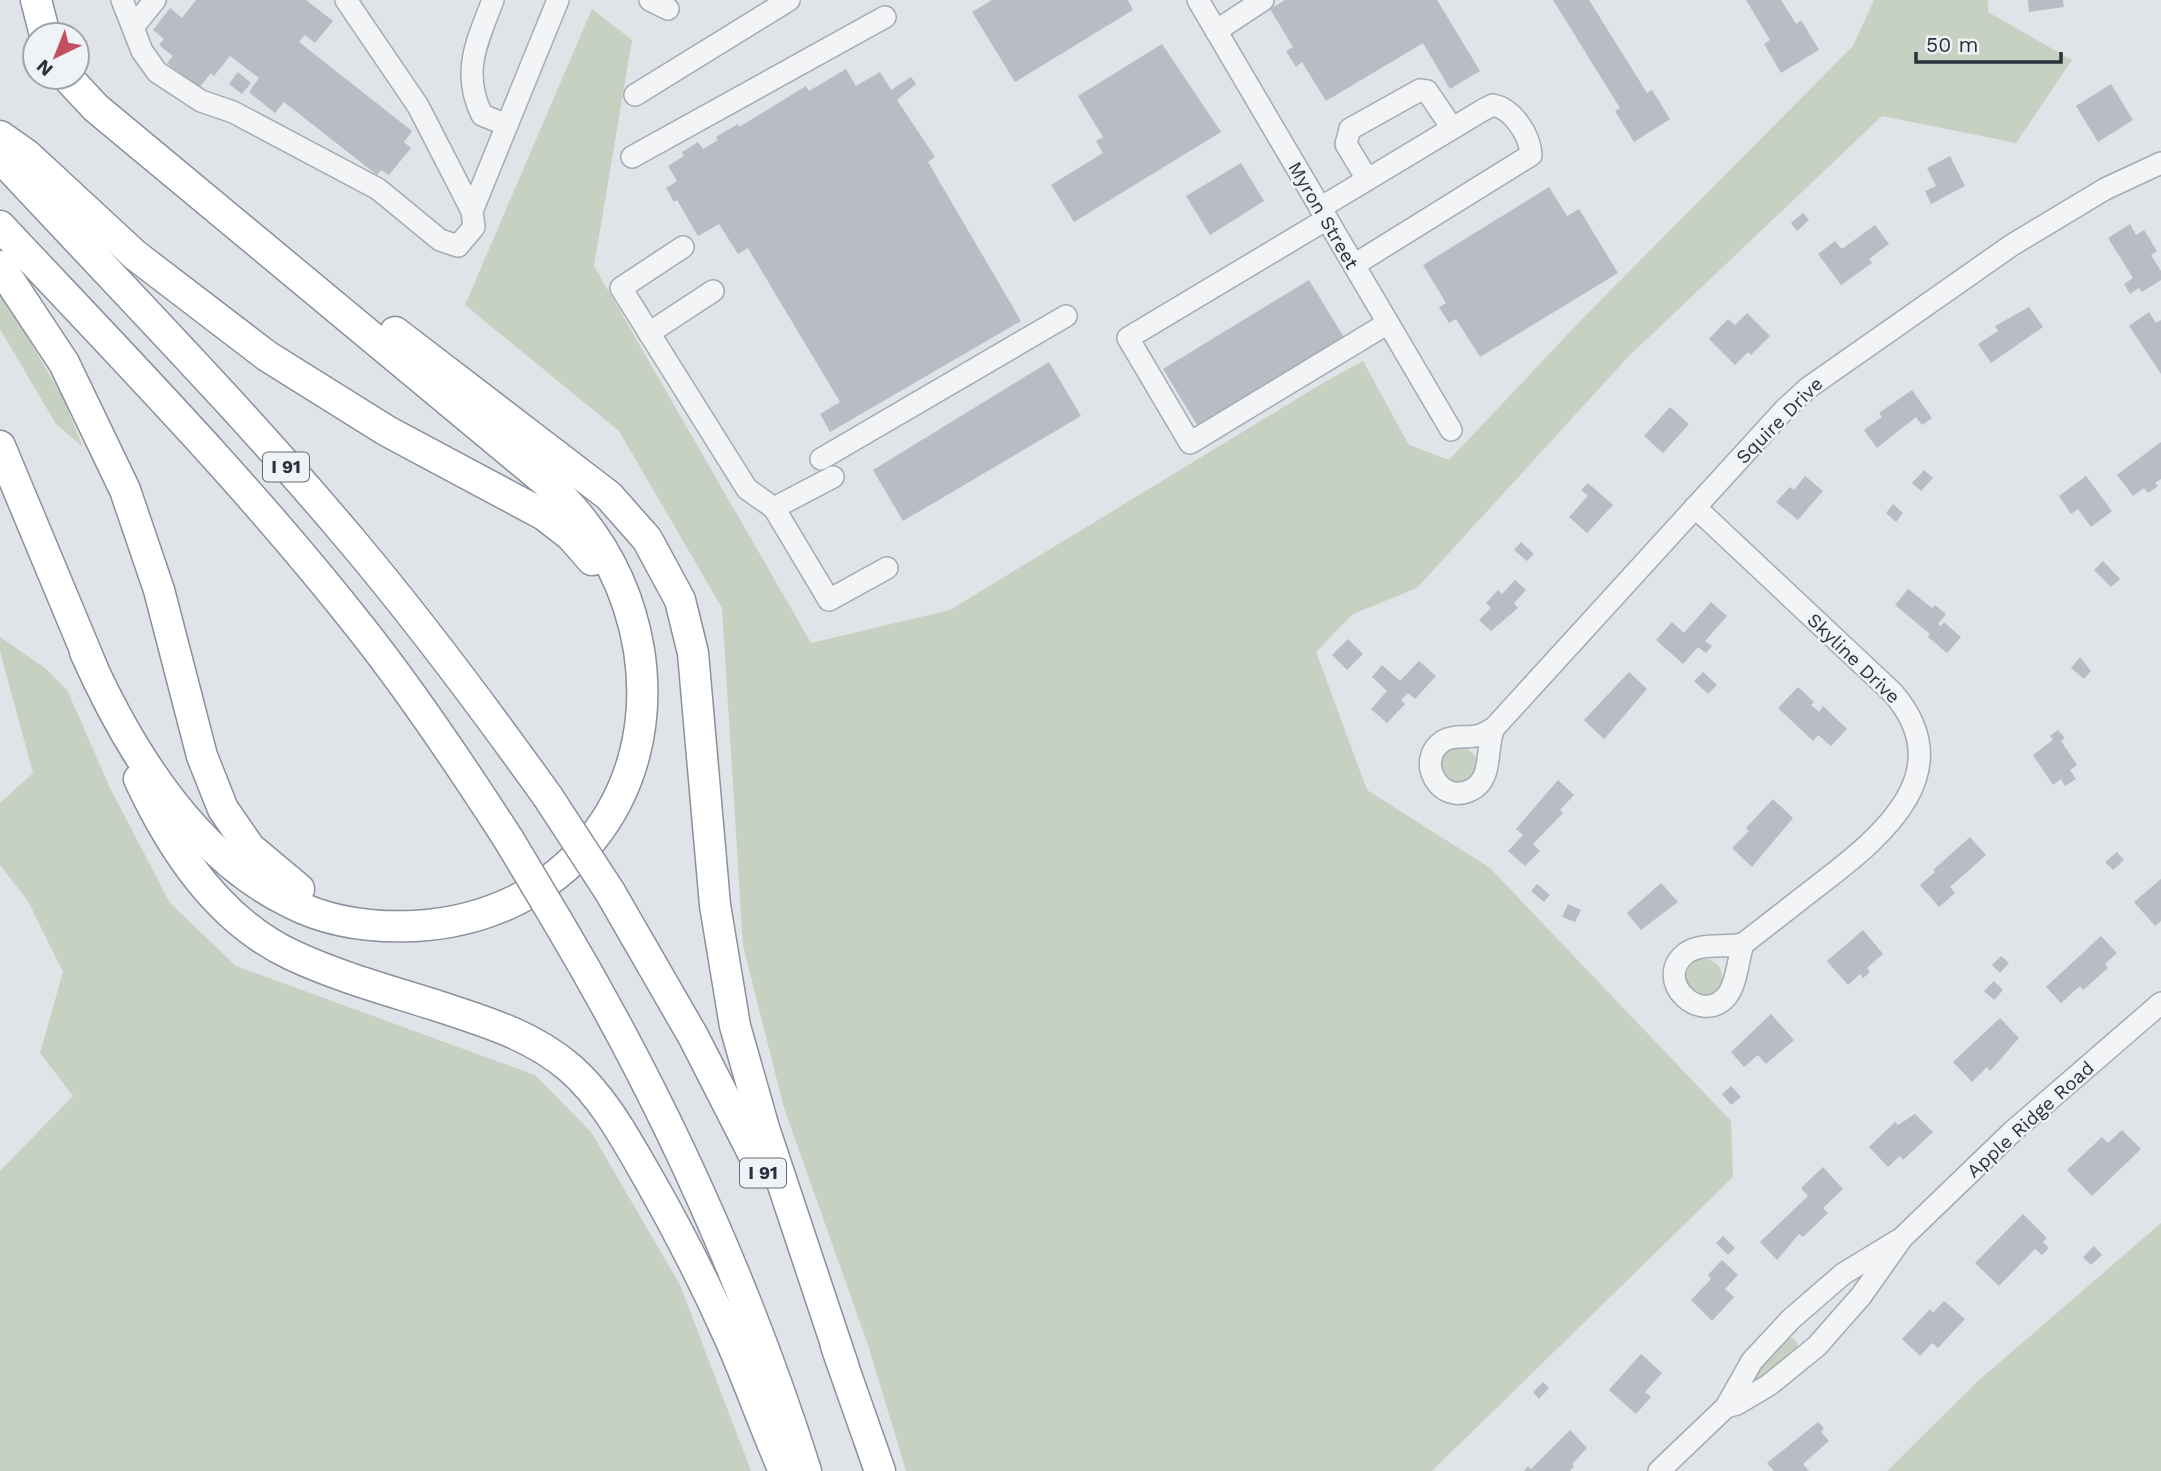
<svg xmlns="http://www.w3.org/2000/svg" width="2161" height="1471" font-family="'Work Sans',sans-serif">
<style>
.green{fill:#c6d1c2}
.building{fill:#b8bcc4}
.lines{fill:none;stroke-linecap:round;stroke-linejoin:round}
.minor-casing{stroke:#a6aab2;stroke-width:24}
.highway-casing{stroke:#89919d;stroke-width:33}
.minor{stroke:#f2f4f6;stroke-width:21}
.highway{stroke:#fff;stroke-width:30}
.highway-bridge-casing{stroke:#89919d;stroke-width:33;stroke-linecap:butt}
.highway-bridge{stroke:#fff;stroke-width:30}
.labels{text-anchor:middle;stroke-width:5;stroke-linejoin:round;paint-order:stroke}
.shield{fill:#eff2f6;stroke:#656b75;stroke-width:2}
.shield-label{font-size:18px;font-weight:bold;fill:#2a313e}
.street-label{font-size:19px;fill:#2a313e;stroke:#eff2f6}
</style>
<rect width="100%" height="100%" fill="#e0e3e8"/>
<!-- green -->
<g class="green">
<path d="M1874 0H1988V12L2072 60 2016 143 1882 116 1628 357 1417 588 1353 614 1316 652 1367 790 1490 868 1731 1121 1733 1177 1432 1471H906L868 1345 784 1108 743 946 722 608 619 431 465 305 592 9 632 40 594 266 811 643 950 610 1328 380 1363 361 1409 445 1449 460 1583 318 1853 46Z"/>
<path d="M0 291 62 396 83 447 56 424 0 329Z"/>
<path d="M0 637 45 668 67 690 111 790 170 903 236 966 535 1075 591 1132 680 1285 751 1471H0V1171L73 1096 40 1053 63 972 28 901 0 865V803L33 773 0 651Z"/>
<circle cx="1459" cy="765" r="18"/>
<circle cx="1704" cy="977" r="18"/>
<path d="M2161 1223V1471H1887L1978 1381Z"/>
<path d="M1788 1337 1796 1340 1799 1350 1749 1393 1751 1377Z"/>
</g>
<!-- building -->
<g class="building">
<path d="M196 0H306L333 21 315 43 305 35 299 42 412 131 404 142 411 148 389 175 381 170 377 175 284 102 275 113 249 92 259 78 230 56 214 76 211 73 199 88 167 63 173 56 159 45 164 39 153 30 170 8 182 18Z"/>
<path d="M992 0H1128L1133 10 1015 82 972 12Z"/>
<path d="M1285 0H1437L1480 71 1450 89 1423 43 1326 101 1302 62 1296 67 1286 51 1293 47 1270 9Z"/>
<path d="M1553 0H1589L1647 93 1652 90 1670 119 1634 142 1615 111 1620 108Z"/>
<path d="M1746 0H1781L1796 24 1801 20 1819 50 1781 73 1764 44 1770 40Z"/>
<path d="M2028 0H2063L2064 7 2029 12Z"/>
<path d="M1162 44 1221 132 1074 222 1051 185 1103 153 1096 141 1103 137 1078 96Z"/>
<path d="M846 69 856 86 880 72 891 90 911 77 916 84 897 100 935 157 928 162 1021 321 830 432 820 414 840 402 748 248 738 254 719 224 698 236 677 200 674 202 666 188 677 181 668 166 684 156 682 152 698 142 703 149 718 140 716 137 738 124 739 127 806 86 809 91Z"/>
<path d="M238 72 251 83 242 94 229 84Z"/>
<path d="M2111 84 2133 120 2098 142 2076 106Z"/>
<path d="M1950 156 1965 186 1931 204 1925 191 1936 186 1927 168Z"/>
<path d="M1241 163 1264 201 1210 235 1186 196Z"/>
<path d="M1549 187 1567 216 1579 209 1618 273 1480 357 1456 319 1449 323 1439 307 1446 303 1423 265Z"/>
<path d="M1803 213 1809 220 1797 231 1791 223Z"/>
<path d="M2130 224 2136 235 2144 230 2157 251 2151 255 2161 271V280L2142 292 2139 288 2130 294 2124 284 2133 278 2108 238Z"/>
<path d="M1875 225 1889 244 1869 259 1872 263 1841 285 1818 254 1835 241 1842 249Z"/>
<path d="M1309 280 1345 339 1199 428 1163 369Z"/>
<path d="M2029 307 2043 327 1991 363 1978 344 1998 331 1995 326Z"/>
<path d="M2149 312 2156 323 2161 320V374L2129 326Z"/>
<path d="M1747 313 1770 336 1751 355 1748 352 1735 365 1709 339 1728 319 1735 325Z"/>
<path d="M1049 362 1081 416 903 521 873 470Z"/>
<path d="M1912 390 1932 418 1922 425 1916 417 1877 448 1864 430 1882 417 1879 413Z"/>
<path d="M1670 407 1689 424 1663 453 1644 436Z"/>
<path d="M2161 442V479L2155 483 2158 486 2148 493 2144 488 2133 496 2117 475Z"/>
<path d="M1924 470 1933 478 1921 491 1912 483Z"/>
<path d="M1805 476 1823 491 1798 520 1776 502 1790 487 1794 490Z"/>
<path d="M2086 476 2112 511 2091 527 2078 509 2071 514 2059 496Z"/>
<path d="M1588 483 1613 505 1587 533 1569 517 1588 496 1581 490Z"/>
<path d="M1893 504 1903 513 1896 522 1886 513Z"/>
<path d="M1521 542 1534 554 1527 561 1514 550Z"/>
<path d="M2103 561 2120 579 2111 587 2094 570Z"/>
<path d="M1515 580 1526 590 1514 603 1518 608 1491 631 1479 620 1491 608 1486 603 1498 590 1502 594Z"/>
<path d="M1908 589 1932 608 1935 605 1946 614 1938 624 1941 626 1944 622 1961 637 1947 653 1928 637 1930 634 1895 605Z"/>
<path d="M1711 602 1727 616 1705 641 1712 646 1706 653 1698 647 1683 664 1656 640 1672 622 1684 633Z"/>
<path d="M1348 639 1363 654 1347 670 1332 655Z"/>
<path d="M2080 657 2091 671 2084 679 2071 668Z"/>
<path d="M1419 661 1436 676 1415 699 1408 693 1401 700 1405 704 1387 723 1371 709 1387 691 1372 677 1382 665 1400 681Z"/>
<path d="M1629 672 1647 689 1604 739 1584 720Z"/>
<path d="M1703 672 1717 685 1708 694 1694 681Z"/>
<path d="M1798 687 1814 702 1811 705 1819 712 1823 706 1847 729 1831 746 1818 735 1813 741 1778 708Z"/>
<path d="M2058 730 2065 738 2061 741 2077 765 2070 770 2076 779 2065 786 2061 779 2053 785 2033 755 2053 740 2050 736Z"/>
<path d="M1558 780 1574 795 1560 810 1563 813 1533 844 1540 851 1525 866 1508 851 1523 835 1516 829Z"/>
<path d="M1773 799 1793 818 1752 867 1732 848 1749 831 1746 828Z"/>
<path d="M1970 837 1986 855 1950 887 1955 893 1939 907 1920 885 1935 872 1933 870Z"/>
<path d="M2117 852 2124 860 2113 870 2105 862Z"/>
<path d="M2161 879V921L2155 926 2134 902Z"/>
<path d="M1661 883 1678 902 1641 930 1627 913Z"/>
<path d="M1537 884 1550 895 1544 902 1531 891Z"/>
<path d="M1568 904 1581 910 1575 922 1562 917Z"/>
<path d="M1863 930 1883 954 1867 968 1870 972 1863 978 1860 974 1848 985 1827 961Z"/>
<path d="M2101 936 2117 953 2105 964 2108 968 2083 990 2080 986 2061 1003 2046 987Z"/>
<path d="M2001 956 2009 963 2000 973 1992 965Z"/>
<path d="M1994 981 2003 990 1994 1000 1984 991Z"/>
<path d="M1771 1014 1794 1040 1766 1064 1758 1055 1744 1067 1731 1052Z"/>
<path d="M2000 1018 2019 1038 1990 1071 1987 1067 1972 1082 1953 1062Z"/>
<path d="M1731 1086 1741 1097 1731 1105 1722 1094Z"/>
<path d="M1915 1114 1933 1132 1903 1160 1900 1156 1888 1167 1869 1147 1895 1122 1898 1125Z"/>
<path d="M2122 1130 2141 1149 2092 1196 2067 1170 2102 1137 2108 1143Z"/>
<path d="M1823 1167 1843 1189 1823 1208 1828 1213 1803 1237 1799 1234 1777 1260 1760 1242 1808 1196 1801 1188Z"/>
<path d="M2023 1214 2047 1238 2043 1242 2049 1248 2042 1255 2035 1249 1999 1286 1975 1263Z"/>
<path d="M1723 1236 1735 1248 1728 1255 1716 1243Z"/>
<path d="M2094 1246 2102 1255 2091 1265 2083 1257Z"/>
<path d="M1722 1260 1738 1275 1725 1289 1734 1297 1712 1321 1691 1300 1711 1279 1708 1275Z"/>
<path d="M1944 1301 1965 1319 1938 1348 1932 1343 1920 1356 1902 1339 1930 1309 1933 1313Z"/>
<path d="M1641 1354 1662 1373 1645 1392 1651 1397 1636 1414 1609 1390Z"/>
<path d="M1543 1382 1549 1388 1539 1399 1533 1392Z"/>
<path d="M1818 1422 1824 1428 1821 1432 1829 1441 1803 1464 1809 1471H1774L1767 1463Z"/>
<path d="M1570 1430 1587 1448 1572 1464 1574 1466 1570 1471H1524L1528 1466 1531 1469Z"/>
</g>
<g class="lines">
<defs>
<g id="minor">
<path d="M122 0 142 51 157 72 201 101 233 112 378 189 440 240 458 246 474 227 472 211 418 106 346 0"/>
<path d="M493 0C477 42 461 72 482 115L507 125"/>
<path d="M650 0 668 9"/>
<path d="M1198 0 1451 430"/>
<path d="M133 27 155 0"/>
<path d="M1216 31 1263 0"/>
<path d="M635 95 789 0"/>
<path d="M632 157 885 17"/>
<path d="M1367 179 1346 144 1350 129 1420 90 1427 91 1452 128"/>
<path d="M1320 208 1483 110 1493 105C1513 109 1530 135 1531 155L1354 265"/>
<path d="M472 211 558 0"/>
<path d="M1327 219 1128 338 1190 443 1388 323"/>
<path d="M683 247 621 288 747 489 774 508"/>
<path d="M649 333 713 291"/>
<path d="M821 459 1066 316"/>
<path d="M833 477 774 508 829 600 887 568"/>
<path d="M1695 507 1893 693C1960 771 1885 834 1824 881 1797 902 1770 923 1743 944"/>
<path d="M1494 728C1488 731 1482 736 1475 736 1464 738 1453 735 1443 741 1414 760 1440 806 1471 790 1494 779 1485 747 1494 728L1785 409 1808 388 2012 245 2105 189 2161 163"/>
<path d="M1743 944C1738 959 1737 983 1727 996 1700 1027 1653 980 1685 954 1699 942 1726 948 1743 944Z"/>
<path d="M1726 1407 1737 1404 1769 1385 1817 1346 1861 1296 1902 1238 2012 1132 2161 1003"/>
<path d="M1659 1471 1726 1407 1752 1361 1791 1319 1843 1274 1897 1241"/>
</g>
<g id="highway">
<path d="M36 0 45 35"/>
<path d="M67 77 96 108 545 481C595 526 628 583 639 650 662 798 563 918 415 926 371 928 330 923 291 903 192 855 128 749 85 652"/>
<path d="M0 136 27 155 135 255 267 356 387 431 544 515 571 536 592 560"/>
<path d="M0 157C118 284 240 408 351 540 421 623 485 709 548 797"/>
<path d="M0 226C123 357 249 486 360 627 414 695 462 767 509 840"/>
<path d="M0 266 64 363 125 490 159 590 202 756 223 809 250 848 299 889"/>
<path d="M395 332 609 496 647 539 680 600 693 653 715 905 735 1026 764 1128 843 1365"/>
<path d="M0 446 93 669"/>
<path d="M139 779C172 850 219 921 292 955 341 978 395 992 447 1009 490 1023 534 1037 570 1068 603 1097 624 1136 646 1174 677 1228 705 1283 730 1339 749 1382 765 1428 784 1471"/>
<path d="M610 892 693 1036 762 1171"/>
<path d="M558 922C661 1095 745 1279 806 1471"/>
<path d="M836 1346 880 1471"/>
</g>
</defs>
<!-- minor casing -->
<use href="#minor" class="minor-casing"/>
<!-- highway casing -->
<use href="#highway" class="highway-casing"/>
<!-- minor -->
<use href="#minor" class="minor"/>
<!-- highway -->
<use href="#highway" class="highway"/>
<defs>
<g id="highway-bridge">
<path d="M548 797 610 892"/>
<path d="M509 840 558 922"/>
</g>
</defs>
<!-- highway-bridge casing -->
<use href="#highway-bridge" class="highway-bridge-casing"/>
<!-- highway-bridge -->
<use href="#highway-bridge" class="highway-bridge"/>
</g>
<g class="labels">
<!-- shield labels -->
<g class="shield">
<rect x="263" y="452.5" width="46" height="29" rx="5"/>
<rect x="740" y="1158.5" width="46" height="29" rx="5"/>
</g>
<g class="shield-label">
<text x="286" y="473">I 91</text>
<text x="763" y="1179">I 91</text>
</g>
<!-- street labels -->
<g class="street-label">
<text transform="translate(1324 215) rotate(60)" y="7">Myron Street</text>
<text transform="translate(1779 420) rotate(-45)" y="7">Squire Drive</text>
<text transform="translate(1854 658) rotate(44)" y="7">Skyline Drive</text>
<text transform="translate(2030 1119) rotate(-42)" y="7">Apple Ridge Road</text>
</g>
</g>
<!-- north arrow -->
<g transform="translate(56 56) rotate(223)"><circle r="33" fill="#eff2f6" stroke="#a0a5ac" stroke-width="2"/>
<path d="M0-5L12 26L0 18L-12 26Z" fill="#c34f60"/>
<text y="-10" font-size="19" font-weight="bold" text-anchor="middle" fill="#2a313e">N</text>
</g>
<!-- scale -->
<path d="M1916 52v10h145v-10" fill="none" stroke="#2a313e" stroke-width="3.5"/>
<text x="1926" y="52" font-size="21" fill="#2a313e" stroke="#eff2f6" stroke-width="5" paint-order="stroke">50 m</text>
</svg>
